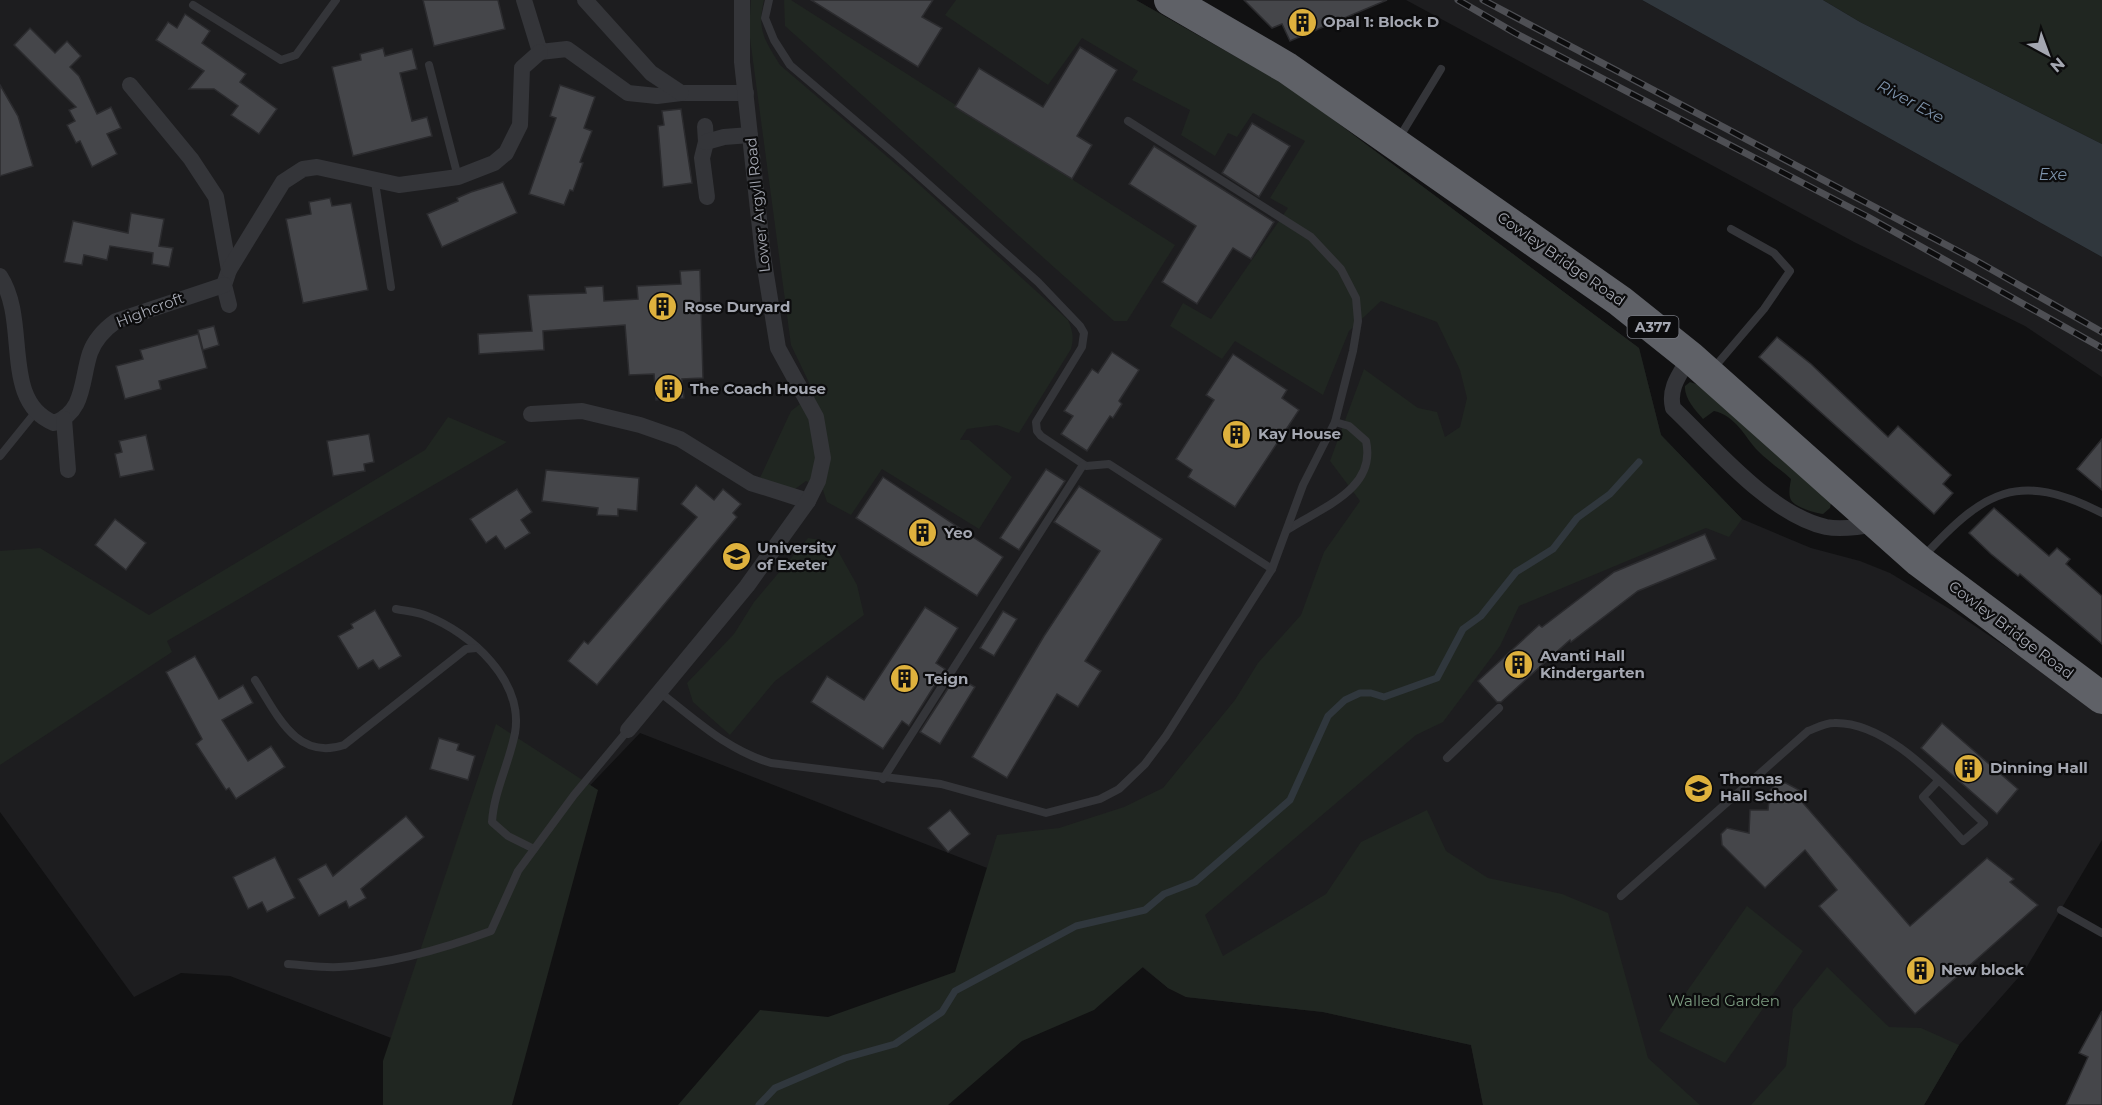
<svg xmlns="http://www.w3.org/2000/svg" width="2102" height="1105" font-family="Montserrat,sans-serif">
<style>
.built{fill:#1d1d1f}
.green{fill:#202621}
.water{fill:#30373d}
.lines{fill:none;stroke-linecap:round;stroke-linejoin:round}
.stream{stroke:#30373d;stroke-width:7}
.building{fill:#45464a;stroke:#2b2b2e;stroke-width:1.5}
.lane{stroke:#343539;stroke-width:8}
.street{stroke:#343539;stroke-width:16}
.highway{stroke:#5f6167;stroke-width:32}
.rail-casing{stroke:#4e4f54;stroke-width:7}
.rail{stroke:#0c0c0d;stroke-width:4.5;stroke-dasharray:14;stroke-linecap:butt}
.labels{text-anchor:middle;stroke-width:4.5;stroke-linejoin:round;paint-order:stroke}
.shield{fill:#0c0c0d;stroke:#767880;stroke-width:1.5}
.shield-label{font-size:14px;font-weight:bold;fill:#a4a7b1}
.poi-label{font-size:15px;font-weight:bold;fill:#a4a7b1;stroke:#0c0c0d;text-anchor:start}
.street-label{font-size:15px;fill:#a4a7b1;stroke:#0c0c0d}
.park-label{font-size:15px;fill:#7c9b80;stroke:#0c0c0d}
.water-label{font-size:16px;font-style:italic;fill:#7d92aa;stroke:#0c0c0d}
</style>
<rect width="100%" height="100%" fill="#111112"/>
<!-- built -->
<g class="built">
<path d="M0 0H1136L1292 89 1639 348 1661 435 1742 519 1811 548 1860 561 1890 573 1953 611 2102 712V840L2025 970 1959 1045 1924 1105H1483L1471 1045 1323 1012 1186 997 1168 988 1126 954 1144 929 640 733 518 861 399 1041 230 976 181 973 134 997 0 812Z"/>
<path d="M1406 0H1642L2102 257V377L2025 326 1854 242Z"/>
</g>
<!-- green -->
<g class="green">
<path d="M751 0H764C757 30 764 39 780 65L911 177 1068 320C1073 331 1074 338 1071 349L1019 433 997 425 967 429 960 440H969L1012 477 979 529 882 469 851 515 827 502 823 490 806 481 791 492 759 480 791 411 814 393 791 345 749 31Z"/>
<path d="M784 0H791L1175 245 1127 321H1114L785 26Z"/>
<path d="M956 0H1136L1292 89 1639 348 1661 435 1742 519 1729 537 1706 528 1519 606 1500 646 1443 722 1416 735 1205 915 1223 956 1326 894 1361 842 1427 810 1446 851 1488 878 1562 894 1608 913 1648 1058 1700 1105H1483L1471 1045 1323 1012 1186 997 1168 988 1143 967 1094 1010 1022 1041 948 1105H678L760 1010 828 1017 955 972 997 835 1059 828 1124 807 1163 788 1235 700 1258 663 1301 615 1324 552 1360 501 1330 461 1364 369 1418 408 1437 412 1445 437 1460 427 1467 398 1460 370 1437 322 1381 301 1349 331 1323 395 1235 341 1222 359 1170 326 1183 303 1211 319 1288 208 1270 198 1305 141 1253 113 1237 137 1228 133 1215 156 1181 135 1190 110 1132 80 1138 71 1082 38 1048 85 945 15Z"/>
<path d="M1823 0H2102V144L1860 22Z"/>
<path d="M1690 382 1699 385 1831 503 1830 508 1823 514C1815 513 1795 507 1791 500 1788 494 1790 485 1791 479 1780 469 1768 461 1758 451 1744 436 1736 416 1714 411L1703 419C1695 410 1684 398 1685 386Z"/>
<path d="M448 417 507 442 167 641 172 652 0 765V551L40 548 149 615 425 450Z"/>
<path d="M808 538 833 542 857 585 864 615 775 681 730 735 693 702 687 683 734 634 754 602Z"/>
<path d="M496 724 598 790 512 1105H383V1061Z"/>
<path d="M1747 906 1803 951 1725 1063 1659 1031Z"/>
<path d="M1827 967 1889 1027 1921 1028 1959 1045 1924 1105H1751L1786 1066 1793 1009Z"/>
</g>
<!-- water -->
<path class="water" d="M1642 0H1823L1860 22 2102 144V257Z"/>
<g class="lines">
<!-- stream -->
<path class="stream" d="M759 1105 775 1088 845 1058 895 1044 942 1012 955 991 1076 926 1145 910 1164 894 1195 882 1290 800 1328 716 1345 700 1360 693H1371L1384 697 1437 678 1463 629 1481 616 1516 572 1553 549 1577 518 1610 494 1639 462"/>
</g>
<!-- building -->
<g class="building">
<path d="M423 0H498L505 29 434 46Z"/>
<path d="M811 0H933L922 17 942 28 918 67Z"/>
<path d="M1244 0H1387L1290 41 1282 24 1272 28Z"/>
<path d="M185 14 210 31 202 43 246 74 240 82 277 109 259 134 231 115 238 106 214 89H189L204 71 156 40 168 22 177 28Z"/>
<path d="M30 28 55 53 67 41 81 56 70 67 79 76 97 114 111 107 121 128 107 134 117 154 92 167 80 141 76 143 67 125 75 121 69 110 76 107 14 45Z"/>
<path d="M1080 47 1117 70 1077 136 1092 145 1072 179 955 107 979 68 1043 107Z"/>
<path d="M383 48 385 56 412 49 417 69 400 73 412 121 427 117 432 136 353 156 332 67 361 60 360 54Z"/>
<path d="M0 85 18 116 33 166 0 176Z"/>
<path d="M560 85 595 97 584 128 592 131 580 162 583 163 573 191 570 190 564 205 529 194 556 118 550 116Z"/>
<path d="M681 109 692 183 663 187 658 126 664 125 662 111Z"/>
<path d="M1252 123 1290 146 1259 197 1222 173Z"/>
<path d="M1154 146 1274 222 1251 259 1233 248 1197 304 1162 282 1196 226 1129 184Z"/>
<path d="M503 182 517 213 442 247 427 214 458 201 457 198 471 192Z"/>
<path d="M330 198 332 206 351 203 368 290 303 303 286 219 311 214 309 202Z"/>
<path d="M131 213 164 219 159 246 173 248 169 267 152 264 153 253 110 246 107 260 84 255 82 265 64 262 73 221 128 233Z"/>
<path d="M700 270 703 378 682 379 684 398 656 400 654 374 629 375 625 325 543 331 544 350 479 354 478 334 532 331 528 295 586 293 585 287 603 286 604 301 638 299 637 286 681 284 680 271Z"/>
<path d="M214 326 219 345 203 350 198 330Z"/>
<path d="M198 334 207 368 159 381 161 389 125 399 116 366 143 359 140 350Z"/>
<path d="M1777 337 1811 364 1888 437 1898 426 1951 475 1943 484 1953 493 1934 514 1759 357Z"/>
<path d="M1112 352 1139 370 1119 401 1122 404 1113 418 1110 416 1087 451 1061 434 1073 416 1064 411 1092 369 1098 373Z"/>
<path d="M1233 354 1287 390 1282 398 1299 410 1235 507 1188 477 1192 470 1176 459 1214 400 1206 395Z"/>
<path d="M369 434 374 462 364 464 365 471 333 476 327 441Z"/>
<path d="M146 435 154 470 120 477 115 454 122 452 119 441Z"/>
<path d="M2102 439V490L2077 469Z"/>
<path d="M1046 469 1065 481 1019 550 1000 538Z"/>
<path d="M546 470 639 478 637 511 618 509V516L597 515 598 508 542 501Z"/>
<path d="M883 477 1003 557 977 596 856 518Z"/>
<path d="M696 485 714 500 723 489 741 504 733 513 737 517 597 685 568 661 584 641 588 644 697 517 681 504Z"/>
<path d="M1079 486 1162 539 1085 661 1101 671 1078 707 1057 694 1007 778 972 757 1044 636 1100 551 1054 522Z"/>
<path d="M517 489 532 512 521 520 530 533 505 549 496 536 486 543 470 519Z"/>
<path d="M1994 508 2049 556 2057 548 2070 559 2066 564 2102 596V644L2020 574 2018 576 1991 554 1969 533Z"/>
<path d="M115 519 146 543 126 570 95 545Z"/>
<path d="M1705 534 1716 559 1638 591 1571 642 1570 640 1501 702H1497L1478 681 1539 625 1542 627 1614 572Z"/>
<path d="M925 607 958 628 936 663 945 669 909 726 902 721 883 749 811 702 827 676 864 700Z"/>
<path d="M375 610 401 656 379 669 373 660 358 669 338 636 353 628 351 624Z"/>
<path d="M1003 611 1017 619 994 656 980 648Z"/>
<path d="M195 656 219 699 243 685 253 703 222 720 248 761 271 746 285 767 236 799 229 788 226 790 196 744 202 739 166 672Z"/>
<path d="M956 676 975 687 940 744 920 732Z"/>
<path d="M1942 723 2018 789 1997 814 1921 748Z"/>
<path d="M439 738 459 744 457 750 475 756 468 780 430 769Z"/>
<path d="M1777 783H1786L1799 790 1803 803 1910 926 1987 858 2014 879 2010 882 2038 905 1915 1014 1819 906 1837 890 1805 850 1765 888 1722 845 1721 834 1727 828 1749 833 1750 810H1768L1770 790Z"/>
<path d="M950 810 970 834 948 852 928 828Z"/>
<path d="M406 816 424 837 361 889 366 898 349 908 346 901 319 916 298 879 326 864 333 876Z"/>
<path d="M275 857 295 898 267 912 262 902 248 909 233 877Z"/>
<path d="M2102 1011V1105H2066L2088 1057 2079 1053Z"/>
</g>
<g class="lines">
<!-- lane -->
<g class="lane">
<path d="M769 0 765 18 774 40 790 65 897 156 1038 282 1080 326 1084 333 1082 347 1036 422 1037 431 1041 436 1086 466 1109 464 1272 569"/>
<path d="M193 5 281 60 296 55 336 0"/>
<path d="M429 65 458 177"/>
<path d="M1399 138 1441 69"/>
<path d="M375 182 391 287"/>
<path d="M1712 370 1764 309 1790 271 1774 253 1731 229"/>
<path d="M0 456 34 414"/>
<path d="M1287 530C1320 508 1377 490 1366 441L1349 426 1335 422"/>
<path d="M1924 556C1984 491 2018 470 2102 513"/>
<path d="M396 609C406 611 418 612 427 616 471 633 524 681 515 733 509 764 494 791 492 822L508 836 534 849"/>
<path d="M255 680C277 714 296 761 344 745L466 649 476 648"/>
<path d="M658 691C694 718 726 750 771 763L941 784 1046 813 1100 799 1119 789 1145 764 1166 736 1272 569 1303 485 1335 422 1353 351 1358 321 1356 298 1341 269 1311 237 1128 121"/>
<path d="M1447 758 1499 708"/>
<path d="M883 779 1083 465"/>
<path d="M1621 896 1808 731C1816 728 1825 723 1834 723 1889 721 1945 788 1984 823L1963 841 1923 797 1938 781"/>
<path d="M2061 910 2102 933"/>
<path d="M288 964C305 965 322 968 339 967 390 964 443 949 491 931L518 871 574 795 628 730"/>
</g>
<!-- street -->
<g class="street">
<path d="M524 0 540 52 567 49 628 93 657 96 681 93H746"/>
<path d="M585 0 651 73 681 93"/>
<path d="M130 85 191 159 216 197 229 270 224 285 229 305"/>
<path d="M705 126 706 142 702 158 707 197"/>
<path d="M706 142 724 137 750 135"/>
<path d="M229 270 283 182 303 169 317 167 399 185 458 177 494 163 506 153 520 125 522 68 540 52"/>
<path d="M0 276C30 322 0 401 54 423 85 412 81 380 90 353 95 339 105 329 116 321L224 285"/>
<path d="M1690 357C1680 374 1668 388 1673 408 1714 447 1771 515 1826 527 1842 530 1861 527 1877 524"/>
<path d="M531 414 582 411 640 425 680 439 751 483 808 501"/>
<path d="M64 419 68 470"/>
<path d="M628 730 747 586 808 501 818 481 823 458 816 417 778 348 763 256 742 62V0"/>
</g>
<!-- highway -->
<path class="highway" d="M1170 0 1287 68 1620 301 1690 357 1919 561 2102 698"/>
<defs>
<g id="rail">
<path d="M1458 0 1515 33 1868 217 2102 348"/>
<path d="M1483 0 1973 259 2102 332"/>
</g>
</defs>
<!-- rail casing -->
<use href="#rail" class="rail-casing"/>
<!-- rail -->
<use href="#rail" class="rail"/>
</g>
<!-- icons -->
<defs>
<symbol id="building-disc" viewBox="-11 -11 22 22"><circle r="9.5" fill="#deb13d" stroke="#0c0c0d"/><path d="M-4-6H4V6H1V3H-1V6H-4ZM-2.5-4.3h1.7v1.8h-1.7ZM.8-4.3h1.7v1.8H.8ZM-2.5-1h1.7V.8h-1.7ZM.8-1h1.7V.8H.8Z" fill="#111"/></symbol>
<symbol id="university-disc" viewBox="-11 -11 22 22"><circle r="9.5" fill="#deb13d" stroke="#0c0c0d"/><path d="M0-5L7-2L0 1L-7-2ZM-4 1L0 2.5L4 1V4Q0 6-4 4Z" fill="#111"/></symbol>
<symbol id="school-disc" viewBox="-11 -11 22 22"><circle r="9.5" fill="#deb13d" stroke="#0c0c0d"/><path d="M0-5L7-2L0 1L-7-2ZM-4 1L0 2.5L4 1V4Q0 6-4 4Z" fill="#111"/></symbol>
</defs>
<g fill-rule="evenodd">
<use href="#building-disc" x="1286" y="6" width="33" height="33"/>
<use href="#building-disc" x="646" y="290" width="33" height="33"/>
<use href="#building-disc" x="652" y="372" width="33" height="33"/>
<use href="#building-disc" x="1220" y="418" width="33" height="33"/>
<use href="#building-disc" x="906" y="516" width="33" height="33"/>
<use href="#university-disc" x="720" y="540" width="33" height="33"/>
<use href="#building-disc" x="1502" y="648" width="33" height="33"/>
<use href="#building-disc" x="888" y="662" width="33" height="33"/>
<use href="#building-disc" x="1952" y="752" width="33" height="33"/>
<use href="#school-disc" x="1682" y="772" width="33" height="33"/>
<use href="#building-disc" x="1904" y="954" width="33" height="33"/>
</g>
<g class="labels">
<!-- shield labels -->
<rect class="shield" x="1627.5" y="316" width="51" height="22" rx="4.5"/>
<g class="shield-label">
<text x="1653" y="332">A377</text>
</g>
<!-- poi labels -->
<g class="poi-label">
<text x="1323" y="27">Opal 1: Block D</text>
<text x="684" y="312">Rose Duryard</text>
<text x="690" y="394">The Coach House</text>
<text x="1258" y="439">Kay House</text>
<text x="944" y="538">Yeo</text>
<text x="757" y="553">University<tspan x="757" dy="17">of Exeter</tspan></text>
<text x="1540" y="661">Avanti Hall<tspan x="1540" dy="17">Kindergarten</tspan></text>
<text x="925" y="684">Teign</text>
<text x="1990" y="773">Dinning Hall</text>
<text x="1720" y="784">Thomas<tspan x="1720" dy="17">Hall School</tspan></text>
<text x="1941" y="975">New block</text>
</g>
<!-- street labels -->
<g class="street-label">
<text transform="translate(758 205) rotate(-96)" y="5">Lower Argyll Road</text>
<text transform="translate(1561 259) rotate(35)" y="5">Cowley Bridge Road</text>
<text transform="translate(150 310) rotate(-21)" y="5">Highcroft</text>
<text transform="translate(2011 630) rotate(37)" y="5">Cowley Bridge Road</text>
</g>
<!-- park labels -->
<g class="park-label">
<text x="1724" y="1006">Walled Garden</text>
</g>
<!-- water labels -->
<g class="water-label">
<text transform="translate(1911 101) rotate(28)" y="6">River Exe</text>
<text x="2053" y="180">Exe</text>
</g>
</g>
<!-- north arrow -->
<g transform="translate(2048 54) rotate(139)" stroke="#0c0c0d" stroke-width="4.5" paint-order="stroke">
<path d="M0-4.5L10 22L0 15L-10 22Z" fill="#a4a7b1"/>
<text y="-9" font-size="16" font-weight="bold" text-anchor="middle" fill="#a4a7b1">N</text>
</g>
</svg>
